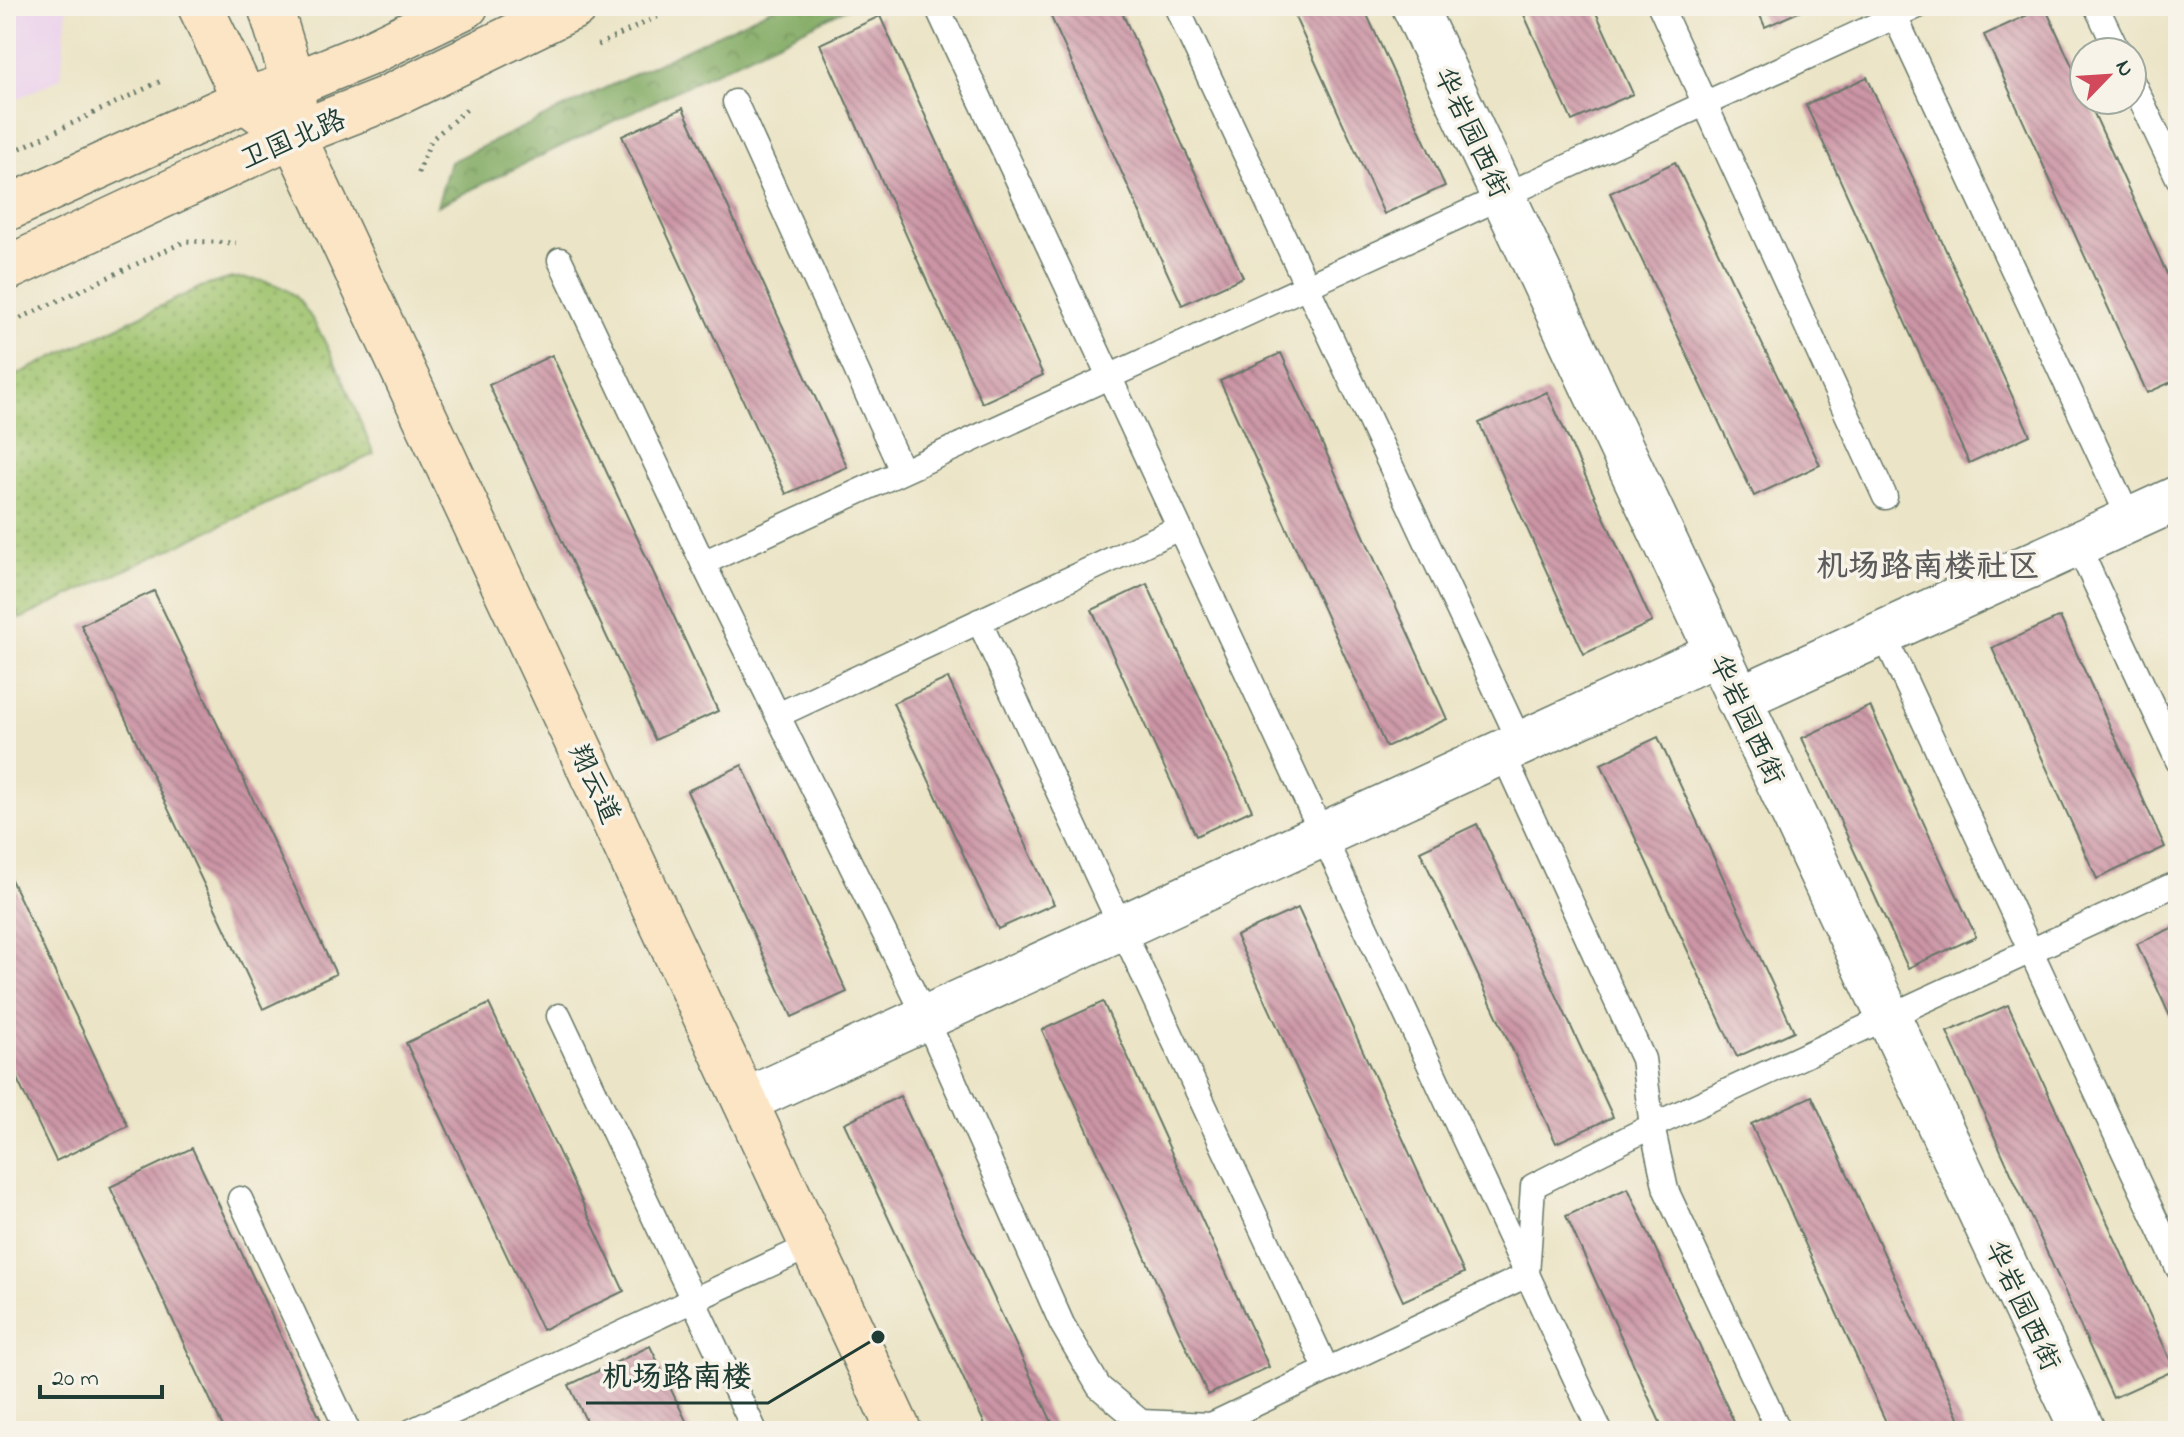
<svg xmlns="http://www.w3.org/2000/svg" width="2184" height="1437" font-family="'Indie Flower','LXGW WenKai TC',sans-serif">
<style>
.built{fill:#ead1ec}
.forest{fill:url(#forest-crowns);stroke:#4f734a;stroke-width:2}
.park{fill:url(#park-dots);stroke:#5f8050;stroke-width:2}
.building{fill:url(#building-back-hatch)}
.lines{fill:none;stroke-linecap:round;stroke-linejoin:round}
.lane-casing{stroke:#667767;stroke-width:27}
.street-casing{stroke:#667767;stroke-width:47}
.secondary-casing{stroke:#667767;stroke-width:47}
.path{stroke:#667767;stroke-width:5;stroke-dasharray:2 6;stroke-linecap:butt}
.lane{stroke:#fff;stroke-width:24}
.street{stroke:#fff;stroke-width:44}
.secondary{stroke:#fce5c4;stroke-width:44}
.labels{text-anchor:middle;stroke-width:7;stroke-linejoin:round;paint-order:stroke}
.street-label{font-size:28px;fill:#1f3d34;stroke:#f7f3e8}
.quarter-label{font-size:32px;font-weight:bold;fill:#5c5c5c;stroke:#f7f3e8}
.leader{fill:none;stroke:#1f3d34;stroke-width:3}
.callout-dot{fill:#1f3d34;stroke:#f7f3e8;stroke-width:3}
.callout-label{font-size:30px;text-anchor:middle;font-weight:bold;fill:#1f3d34;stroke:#f7f3e8;stroke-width:7;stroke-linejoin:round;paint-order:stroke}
</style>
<defs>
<pattern id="forest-crowns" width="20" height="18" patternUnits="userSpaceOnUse" patternTransform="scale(2)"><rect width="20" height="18" fill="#7fa960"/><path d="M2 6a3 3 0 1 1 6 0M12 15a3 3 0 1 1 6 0" fill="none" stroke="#678b50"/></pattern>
<pattern id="park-dots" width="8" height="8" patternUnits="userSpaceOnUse" patternTransform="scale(2)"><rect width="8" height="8" fill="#9fc36d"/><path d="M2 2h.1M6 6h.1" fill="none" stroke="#81a05a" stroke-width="1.8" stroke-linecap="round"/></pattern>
<pattern id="building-back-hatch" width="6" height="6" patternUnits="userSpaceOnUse" patternTransform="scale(2)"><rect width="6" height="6" fill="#cc95a6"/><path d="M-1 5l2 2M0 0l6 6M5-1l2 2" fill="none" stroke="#a57b88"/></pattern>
</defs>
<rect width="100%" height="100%" fill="#f7f3e8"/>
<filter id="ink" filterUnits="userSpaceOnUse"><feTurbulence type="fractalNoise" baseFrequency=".0125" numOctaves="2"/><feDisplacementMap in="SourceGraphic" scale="16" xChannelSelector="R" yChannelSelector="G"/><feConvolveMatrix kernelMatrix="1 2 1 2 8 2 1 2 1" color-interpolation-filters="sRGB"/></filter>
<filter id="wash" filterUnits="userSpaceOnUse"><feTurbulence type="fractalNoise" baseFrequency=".006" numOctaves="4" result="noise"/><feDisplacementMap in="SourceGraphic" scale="32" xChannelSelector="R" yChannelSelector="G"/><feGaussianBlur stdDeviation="1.8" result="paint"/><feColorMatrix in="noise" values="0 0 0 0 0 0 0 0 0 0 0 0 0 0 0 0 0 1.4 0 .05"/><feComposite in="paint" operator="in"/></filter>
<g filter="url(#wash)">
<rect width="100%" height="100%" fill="#ebe4c6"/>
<!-- built -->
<path class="built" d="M6 6H67L61 78 6 104Z"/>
<!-- forest -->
<path class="forest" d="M777 6H852L437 206 450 162Z"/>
<!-- park -->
<path class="park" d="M232 278C253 279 273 280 291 293 321 316 357 416 374 454L20 619 6 589V380L201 287Z"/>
<g id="blocks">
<!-- building -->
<g class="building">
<path d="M1046 6H1119L1243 277 1182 305Z"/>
<path d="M1290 6H1363L1445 186 1384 214Z"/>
<path d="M1520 6H1593L1633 94 1572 121Z"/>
<path d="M1756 6H1812L1765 27Z"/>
<path d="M2045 7 2084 92V100H2088L2178 298V379L2147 393 1984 35Z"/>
<path d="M880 16 1043 375 982 403 820 44Z"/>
<path d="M1867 77 2030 435 1969 463 1806 105Z"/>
<path d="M683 108 847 467 786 494 622 136Z"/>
<path d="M1675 162 1820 465 1754 496 1610 193Z"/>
<path d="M1281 353 1447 719 1386 747 1220 381Z"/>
<path d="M552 355 718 711 655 740 489 385Z"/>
<path d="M1547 392 1652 622 1584 654 1479 423Z"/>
<path d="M1147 584 1252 810 1196 836 1092 610Z"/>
<path d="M154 591 336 974 263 1009 81 625Z"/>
<path d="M2060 617 2165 847 2097 879 1992 648Z"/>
<path d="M948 678 1054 904 998 929 893 703Z"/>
<path d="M1870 706 1976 937 1908 968 1802 738Z"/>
<path d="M1658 737 1794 1031 1737 1057 1601 764Z"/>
<path d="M742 765 847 992 792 1017 687 791Z"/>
<path d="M1477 824 1613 1117 1556 1143 1420 851Z"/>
<path d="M6 869 128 1126 56 1161 6 1056Z"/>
<path d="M1298 908 1464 1273 1403 1301 1236 936Z"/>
<path d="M2178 925V1034L2137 944Z"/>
<path d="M1103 1002 1269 1367 1208 1395 1042 1030Z"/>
<path d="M489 1004 624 1291 542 1330 406 1043Z"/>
<path d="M2008 1005 2175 1370 2113 1398 1947 1032Z"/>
<path d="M900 1096 1056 1431H988L844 1123Z"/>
<path d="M1812 1096 1965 1431H1890L1751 1124Z"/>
<path d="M192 1148 326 1431H225L110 1187Z"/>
<path d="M1628 1188 1738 1431H1664L1566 1216Z"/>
<path d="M650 1346 691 1431H591L569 1385Z"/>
</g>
</g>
</g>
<g filter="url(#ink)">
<use href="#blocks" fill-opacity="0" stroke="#667767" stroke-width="2"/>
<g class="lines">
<defs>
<g id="lane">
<path d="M1176 6 1521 744"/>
<path d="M1660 6 1885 497"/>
<path d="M1890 6 2130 520"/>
<path d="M2096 6 2118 52"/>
<path d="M940 13 1600 1431"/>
<path d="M2132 81 2178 178"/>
<path d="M735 102 902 471"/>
<path d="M560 260 703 563 1918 6"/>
<path d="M2077 544 2178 761"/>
<path d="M703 563 926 1018 1062 1324 1099 1387 1141 1422 1211 1425 1527 1275 1533 1186 1652 1126 1666 1190 1779 1431"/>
<path d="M979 621 1327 1370"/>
<path d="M1883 633 2178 1268"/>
<path d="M778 715 1179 528"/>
<path d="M1502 752 1643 1059 1652 1126 2178 883"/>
<path d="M559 1016 755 1431"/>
<path d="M240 1199 348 1431"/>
<path d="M412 1431 812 1245"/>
</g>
<g id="street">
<path d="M1414 6 2083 1431"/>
<path d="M1738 699 2178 498"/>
<path d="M745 1101 1717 653"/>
</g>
<g id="secondary">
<path d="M200 6 245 100 268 117"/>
<path d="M270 6 294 84 293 135 899 1431"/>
<path d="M6 209 245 100 294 84 365 55 466 6"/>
<path d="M6 269 293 135 385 99 576 6"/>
</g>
</defs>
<!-- lane casing -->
<use href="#lane" class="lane-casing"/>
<!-- street casing -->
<use href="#street" class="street-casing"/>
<!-- secondary casing -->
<use href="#secondary" class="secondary-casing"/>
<!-- path -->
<g class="path">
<path d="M598 45 680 6"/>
<path d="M6 155 161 81"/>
<path d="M418 173 431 140 467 109"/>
<path d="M6 325 186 241 236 243"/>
</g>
<!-- lane -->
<use href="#lane" class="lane"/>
<!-- street -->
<use href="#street" class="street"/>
<!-- secondary -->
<use href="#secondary" class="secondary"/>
</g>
</g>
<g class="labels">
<!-- street labels -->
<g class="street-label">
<text transform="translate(1473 132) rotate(65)" y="10">华岩园西街</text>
<text transform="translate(292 138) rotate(-23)" y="10">卫国北路</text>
<text transform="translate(1748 719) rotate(65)" y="10">华岩园西街</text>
<text transform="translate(596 783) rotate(65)" y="10">翔云道</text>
<text transform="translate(2024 1305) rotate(65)" y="10">华岩园西街</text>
</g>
<!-- quarter labels -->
<g class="quarter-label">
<text x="1928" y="576">机场路南楼社区</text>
</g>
</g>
<!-- callouts -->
<path class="leader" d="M878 1337L768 1403H586"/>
<circle class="callout-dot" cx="878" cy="1337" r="8"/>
<g class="callout-label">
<text x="677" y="1386">机场路南楼</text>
</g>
<!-- margin -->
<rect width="2184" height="1437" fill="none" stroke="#f7f3e8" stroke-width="32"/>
<!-- north arrow -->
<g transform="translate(2108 76) rotate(65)"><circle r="38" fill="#f7f3e8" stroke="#a1aaa0" stroke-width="2"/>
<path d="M0-6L14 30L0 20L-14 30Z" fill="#d1495b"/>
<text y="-12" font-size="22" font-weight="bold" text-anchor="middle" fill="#1f3d34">N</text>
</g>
<!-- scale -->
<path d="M40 1385v12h122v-12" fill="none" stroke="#1f3d34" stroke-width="4"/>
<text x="52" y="1385" font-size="24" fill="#1f3d34" stroke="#f7f3e8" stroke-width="6" paint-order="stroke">20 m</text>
</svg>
